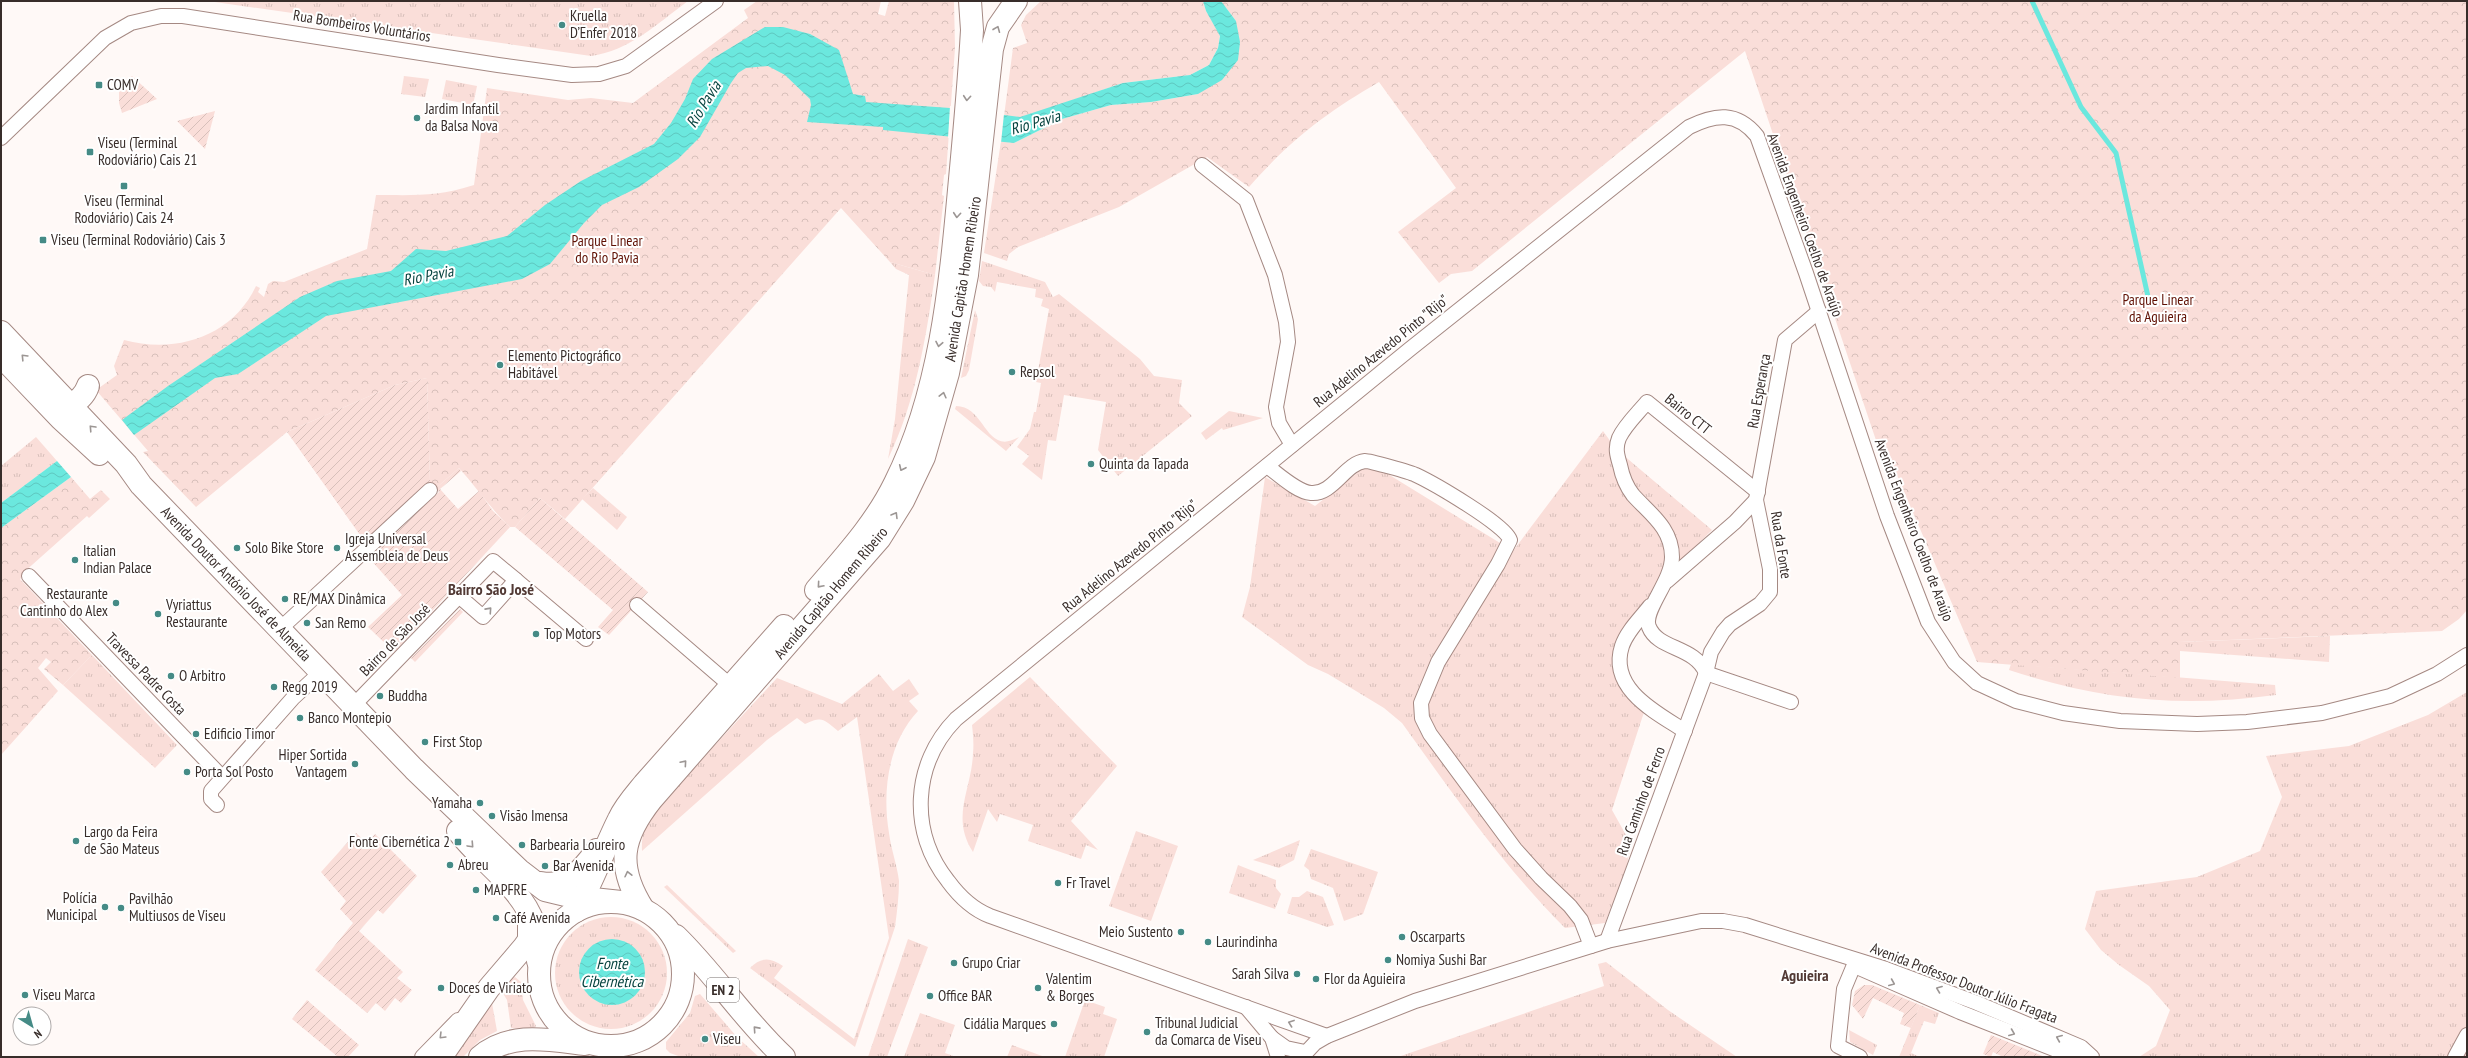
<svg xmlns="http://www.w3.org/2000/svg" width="2468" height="1058" font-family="'PT Sans Narrow',sans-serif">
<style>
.grass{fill:url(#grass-tufts)}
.park{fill:url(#park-crowns)}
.garden{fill:url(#garden-furrows)}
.water{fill:url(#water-waves)}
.pier{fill:#fff9f7}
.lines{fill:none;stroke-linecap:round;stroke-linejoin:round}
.stream{stroke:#6be8de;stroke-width:5}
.street-casing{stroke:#a58983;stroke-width:16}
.primary-casing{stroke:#a58983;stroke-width:24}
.street{stroke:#fff;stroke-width:14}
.primary{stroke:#fff;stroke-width:22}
.oneway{stroke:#9c9694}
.poi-dot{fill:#458b86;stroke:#fff;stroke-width:1.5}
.labels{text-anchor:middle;stroke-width:4;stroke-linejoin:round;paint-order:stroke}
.shield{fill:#fff;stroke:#746c6a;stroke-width:1}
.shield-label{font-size:14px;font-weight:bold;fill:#382d2a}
.poi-label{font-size:15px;fill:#382d2a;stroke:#fff;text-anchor:start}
.street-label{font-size:15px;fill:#382d2a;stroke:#fff}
.park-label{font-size:15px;fill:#601104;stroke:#fff}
.water-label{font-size:16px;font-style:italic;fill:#07433f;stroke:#fff}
.neighbourhood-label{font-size:16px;font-weight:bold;fill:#523a35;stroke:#fff}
</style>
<defs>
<pattern id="grass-tufts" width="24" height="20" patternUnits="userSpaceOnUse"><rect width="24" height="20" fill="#faded9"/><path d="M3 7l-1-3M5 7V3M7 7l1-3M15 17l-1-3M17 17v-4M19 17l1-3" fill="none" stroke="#d7bfba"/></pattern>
<pattern id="park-crowns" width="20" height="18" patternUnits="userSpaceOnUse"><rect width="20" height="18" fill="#faded9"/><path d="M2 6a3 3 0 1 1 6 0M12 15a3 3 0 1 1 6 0" fill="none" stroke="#d7bfba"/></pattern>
<pattern id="garden-furrows" width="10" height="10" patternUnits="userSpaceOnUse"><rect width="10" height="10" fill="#faded9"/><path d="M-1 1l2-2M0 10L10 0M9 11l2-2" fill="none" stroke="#d7bfba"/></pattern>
<pattern id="water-waves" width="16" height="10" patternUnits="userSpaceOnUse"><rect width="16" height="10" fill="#6be8de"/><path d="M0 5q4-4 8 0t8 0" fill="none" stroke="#5ec7bf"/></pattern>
</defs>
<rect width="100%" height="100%" fill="#fff9f7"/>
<!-- grass -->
<g class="grass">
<path d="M208 1H688C658 23 629 51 591 56Z"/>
<path d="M404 76 429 79 425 97 401 94Z"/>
<path d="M446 80 477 86 473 105 442 99Z"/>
<path d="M982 261 1045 282 1053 297 1059 294 1140 359 1154 376 1182 380 1179 403 1192 416 1118 476 1098 450 1106 402 1064 395 1056 441 1048 440 1042 480 1022 464 1029 456 1017 447 1030 429 1034 412H1036L1041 383 1036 382 1049 309 1041 306 1043 299 1035 297 1036 289 997 282 995 292 991 287 983 286 979 281Z"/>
<path d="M890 262 935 275C926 338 916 401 888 459L895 419 909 275 896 269Z"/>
<path d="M975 310 978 319 969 370 966 376 961 378Z"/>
<path d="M956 406C986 406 985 457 1019 437L1006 451 955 409Z"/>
<path d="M1229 411 1263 418 1223 430 1222 428 1206 440 1201 433Z"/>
<path d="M1603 431 1616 449 1712 530 1686 556 1630 630 1622 675 1646 706 1612 810 1631 844 1626 870 1605 923 1565 928C1503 866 1453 794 1402 723L1384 708 1328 674 1308 665 1242 617 1250 587 1265 477 1315 506 1370 463 1513 551Z"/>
<path d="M36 437 57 461 1 503V466Z"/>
<path d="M593 488 627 517 617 530 582 499Z"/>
<path d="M2330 636 2329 662 2180 651V642Z"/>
<path d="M92 655 177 745 155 768 63 685Z"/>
<path d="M2011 664 2275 685 2276 695C2180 708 2100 700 2009 670Z"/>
<path d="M879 674 893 691 909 679 919 694 909 701 918 711C888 743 882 791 889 833 891 849 897 865 899 881 899 896 897 912 895 927L855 1047 750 968C761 957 770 957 783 966L774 978 854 1039 889 938 857 717 838 731C823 719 823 716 805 724L797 718 767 740 642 851C641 833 646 825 655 810L777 678 842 704Z"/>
<path d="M1030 677 1117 766 1071 821 1098 850 1086 845 1081 859 1028 841 1033 825 1000 814 997 822 988 809 973 852C950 817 972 789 973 753 974 744 973 734 972 725Z"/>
<path d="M2467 692V1057H2139L2156 1046 2170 1010 2149 986 2119 965 2101 950 2085 929 2096 891 2197 877 2260 851 2282 797 2266 756 2349 746 2428 715Z"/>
<path d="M1136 831 1178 846 1151 921 1109 906Z"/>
<path d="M1300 840 1294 860 1279 868 1253 860Z"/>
<path d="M1311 849 1378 872 1363 914 1344 921 1333 888 1311 879 1309 870 1304 866Z"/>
<path d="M1238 865 1276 880V888L1281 894 1275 909 1229 893Z"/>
<path d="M667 885 736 951 733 953 664 887Z"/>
<path d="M1307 891 1323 897 1334 925 1327 927 1287 913 1292 897H1299Z"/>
<circle cx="611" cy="973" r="56"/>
<path d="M908 939 928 947 887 1057H868Z"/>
<path d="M1606 962 1668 1010 1737 1057H1398L1604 986 1598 964Z"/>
<path d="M515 977 521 982 523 1000 536 1026 532 1031 511 1028 507 1000 501 990 509 980Z"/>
<path d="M700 994 737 1037 759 1057H681L670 1053 666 1049V1042L690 1013 695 996Z"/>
<path d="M1085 1000 1105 1007 1103 1014 1117 1019 1104 1057H1065Z"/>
<path d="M492 1003 497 1031 480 1040 463 1057H452Z"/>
<path d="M1920 1005 1939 1013 1935 1024 1924 1021 1911 1053 1920 1057H1899Z"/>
<path d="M920 1013 955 1025 945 1053 956 1057H904Z"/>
<path d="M1849 1030 1877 1045 1873 1055 1850 1042Z"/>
<path d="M1012 1045 1045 1057H1007Z"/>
</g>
<!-- park -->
<g class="park">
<path d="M757 1H881L878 14 885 16 889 1H954L955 48 946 174 944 175 942 195 944 196 935 275 890 262 841 208 565 519 540 498 515 527H510C491 509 477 488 459 468L436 488 430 482 427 378 395 385 287 432 196 507 143 452 148 451 96 390 117 375 114 366 124 340C176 354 232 337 256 286L260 288 258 292 264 297 268 284 273 281 284 282 367 249 376 195C415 195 436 197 474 185L487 88 568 100 591 98 633 103 748 18 744 10Z"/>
<path d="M1041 1H1203L1206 11 1220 35 1218 48 1209 65 1190 75 1123 83 1032 114 1020 117 1004 116 1013 48 1027 43 1021 25 1026 15Z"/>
<path d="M1221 1H2467V610L2459 619 2442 631 2180 642V678L1977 662 1894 468 1886 470 1745 51 1472 271 1451 274 1439 283 1398 232 1456 188 1379 82C1327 112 1289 141 1249 187L1207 157 1119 207 1018 247 1009 254 1007 261 984 253 1001 141 1014 143 1062 119 1111 105 1151 102 1198 94 1236 21Z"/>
<path d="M71 477 90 499 101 490 110 499 89 518 87 516 23 573 24 575 20 579 92 655 63 685 44 669 51 662 46 658 38 668 58 691 1 755V528Z"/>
</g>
<!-- garden -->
<g class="garden">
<path d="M132 76 157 99 122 113 119 103V88Z"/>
<path d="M215 111 205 149 177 121Z"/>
<path d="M427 378 430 482 357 547 352 543 360 535 287 432 395 385Z"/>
<path d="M459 468 461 471 440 489 458 509 479 491 493 511 510 527 394 652 368 627 402 595 369 558 439 492 436 488Z"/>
<path d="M540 498 648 592 609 635 598 627 613 610 515 527Z"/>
<path d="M460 609 463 612 415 662 411 658Z"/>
<path d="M356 833 367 843 375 834 417 876 383 914 378 910 359 931 403 972 397 978 412 990 401 1003 395 998 385 1011 376 1003 367 1013 315 970 353 923 340 909 346 901 321 872Z"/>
<path d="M1864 985H1872L1920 1005 1911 1028 1900 1024 1904 1013 1873 998 1863 1019 1852 1005 1855 991Z"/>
<path d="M307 1000 359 1045 348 1057H338L292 1019Z"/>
<path d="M1991 1035 2045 1057H2003L1993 1052 1991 1057 1983 1054Z"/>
</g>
<!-- water -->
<g class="water">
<path d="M1203 1H1221L1236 21 1240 42 1238 60 1222 80 1198 94 1151 102 1111 105 1062 119 1014 143 883 130V127L807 122 811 105 810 99 785 75 768 66 746 68 738 73 731 83 700 137 678 159 639 187 602 205 584 223 550 264 522 279 326 316 238 374 215 378 134 435 122 420 168 386 300 297 337 281 391 271 416 249 446 251 507 236 545 205 581 181 654 144 671 123 685 99 693 79 712 59 765 27H783L810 34 839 50 853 94 865 96 866 102 950 108 1020 117 1123 83 1190 75 1209 65 1218 48 1220 36 1206 11Z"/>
<path d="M57 461 71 477 1 528V503Z"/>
<circle cx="612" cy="972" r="33"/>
</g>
<!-- pier -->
<path class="pier" d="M950 106 1004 114 1001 143 948 138Z"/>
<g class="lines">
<!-- stream -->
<path class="stream" d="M2032 1 2081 107 2116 153 2149 301"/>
<defs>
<g id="street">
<path d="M1 138 105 38 131 23 161 16H183L498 65 572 75 599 74 626 66 716 1"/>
<path d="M1202 165 1246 200 1275 275 1286 322 1288 342 1276 407 1279 423 1292 445"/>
<path d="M1267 466C1278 474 1297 492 1311 493 1333 495 1345 463 1365 461 1370 461 1410 472 1416 475 1433 483 1506 525 1510 540L1498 564 1438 662 1421 703 1422 718 1430 734 1515 849 1541 878 1570 906 1581 920 1591 946"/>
<path d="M29 576 222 777"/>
<path d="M516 580 586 639"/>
<path d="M1667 581 1735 522 1756 500"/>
<path d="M637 605 731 686"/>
<path d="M1650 606C1640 619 1627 631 1622 646 1608 689 1657 713 1685 731"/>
<path d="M280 629 430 490"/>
<path d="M1706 673C1695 646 1658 650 1649 627 1642 611 1672 582 1672 557 1672 528 1650 514 1633 495 1626 486 1622 475 1620 465 1617 455 1615 448 1619 438 1625 425 1638 413 1647 402L1758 492"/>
<path d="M1706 673 1791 702"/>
<path d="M353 706 493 561 516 580 483 617 460 597"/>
<path d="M217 805 211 799V791L293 698 321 672"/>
<path d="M1607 941 1706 673 1711 652 1723 632 1730 624 1760 604 1770 592V569L1756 500 1785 340 1819 311"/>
<path d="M1854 965 1844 989 1838 1046 1860 1057"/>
<path d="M1857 967 1960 1012 2074 1057"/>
<path d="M1246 1007 1272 1038 1278 1057"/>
<path d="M1327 1036 990 916C972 909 959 896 948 881 909 832 912 764 956 719L1410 349 1689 127C1715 114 1737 111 1757 136L1806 273 1887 516 1928 622 1954 662 1977 683 2016 701 2063 713 2120 721 2197 724 2247 722 2322 713 2390 696 2437 674 2467 655"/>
<path d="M1272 1038 1286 1048 1305 1052"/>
<path d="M422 1057 458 1020"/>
<path d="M1302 1057 1315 1043 1327 1036 1415 1001 1607 941 1701 921H1723L1745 925 1886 969 1977 1003 2081 1047 2092 1057"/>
<path d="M2455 1057 2467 1035"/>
</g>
<g id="primary">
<path d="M1 332 126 464 141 485 414 769 519 870 545 890 574 897 621 902"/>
<path d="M1 356 61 419 99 454"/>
<path d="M57 406 66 408C75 402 84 398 88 386"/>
<path d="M816 590C845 556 875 524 895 483 940 394 950 288 959 190 964 137 969 83 972 30L970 1"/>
<path d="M458 831C481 862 521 886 534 924 538 935 537 949 538 961"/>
<path d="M541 883C568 888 582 870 597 850"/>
<circle cx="611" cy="974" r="72"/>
<path d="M643 909C616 866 621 838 652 799L880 538 903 501 924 457 948 373 967 275 992 49 998 27 1016 1"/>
<path d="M576 911C593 881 604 849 619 819 625 806 635 795 644 784L784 626"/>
<path d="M676 936C715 974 744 1020 784 1057"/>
<path d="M441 1057 489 988 524 947 529 940V923"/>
<path d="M480 1057C509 1031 550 1040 585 1044"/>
</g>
</defs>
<!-- street casing -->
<use href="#street" class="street-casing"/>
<!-- primary casing -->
<use href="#primary" class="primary-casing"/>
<!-- street -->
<use href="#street" class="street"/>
<!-- primary -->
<use href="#primary" class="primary"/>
</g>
<!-- one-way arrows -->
<defs><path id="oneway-chevron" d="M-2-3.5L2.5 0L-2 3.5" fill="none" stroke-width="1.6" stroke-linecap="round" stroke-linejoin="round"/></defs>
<g class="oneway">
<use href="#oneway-chevron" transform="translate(997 29) rotate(-68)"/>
<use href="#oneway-chevron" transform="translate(967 98) rotate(95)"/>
<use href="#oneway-chevron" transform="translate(957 215) rotate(95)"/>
<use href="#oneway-chevron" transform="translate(939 344) rotate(101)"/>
<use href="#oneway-chevron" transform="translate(24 357) rotate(-134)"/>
<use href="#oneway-chevron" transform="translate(943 395) rotate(-76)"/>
<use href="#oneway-chevron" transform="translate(92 428) rotate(-133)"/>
<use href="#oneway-chevron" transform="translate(902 468) rotate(115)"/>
<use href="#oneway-chevron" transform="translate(895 515) rotate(-59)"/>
<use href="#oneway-chevron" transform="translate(820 585) rotate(131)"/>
<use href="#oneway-chevron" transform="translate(489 610) rotate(-48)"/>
<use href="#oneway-chevron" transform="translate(684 763) rotate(-49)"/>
<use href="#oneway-chevron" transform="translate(471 845) rotate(47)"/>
<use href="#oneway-chevron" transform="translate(628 874) rotate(-103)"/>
<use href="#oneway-chevron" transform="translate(1892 983) rotate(23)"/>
<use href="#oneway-chevron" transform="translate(1939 989) rotate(-159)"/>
<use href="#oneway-chevron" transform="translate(1291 1023) rotate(-160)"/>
<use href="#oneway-chevron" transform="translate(756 1029) rotate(-132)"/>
<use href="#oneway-chevron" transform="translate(2012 1033) rotate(22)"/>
<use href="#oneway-chevron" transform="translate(442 1036) rotate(135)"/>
<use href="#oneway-chevron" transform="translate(2059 1038) rotate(-157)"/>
</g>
<!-- markers -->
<g class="poi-dot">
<circle cx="562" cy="25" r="4"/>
<rect x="95" y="81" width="8" height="8" rx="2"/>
<circle cx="417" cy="118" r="4"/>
<rect x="86" y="148" width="8" height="8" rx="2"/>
<rect x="120" y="182" width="8" height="8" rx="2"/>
<rect x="39" y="236" width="8" height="8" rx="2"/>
<circle cx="500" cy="365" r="4"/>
<circle cx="1012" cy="372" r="4"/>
<circle cx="1091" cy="464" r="4"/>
<circle cx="237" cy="548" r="4"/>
<circle cx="337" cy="548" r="4"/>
<circle cx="75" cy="560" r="4"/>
<circle cx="285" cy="599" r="4"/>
<circle cx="116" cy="603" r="4"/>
<circle cx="158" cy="614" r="4"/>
<circle cx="307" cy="623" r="4"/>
<circle cx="536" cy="634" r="4"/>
<circle cx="171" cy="676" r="4"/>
<circle cx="274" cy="687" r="4"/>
<circle cx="380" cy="696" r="4"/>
<circle cx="300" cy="718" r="4"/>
<circle cx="196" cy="734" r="4"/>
<circle cx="425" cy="742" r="4"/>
<circle cx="355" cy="764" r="4"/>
<circle cx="187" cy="772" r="4"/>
<circle cx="480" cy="803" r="4"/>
<circle cx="492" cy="816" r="4"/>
<circle cx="76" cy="841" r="4"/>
<rect x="454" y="838" width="8" height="8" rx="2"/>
<circle cx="522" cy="845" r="4"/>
<circle cx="450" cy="865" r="4"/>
<circle cx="545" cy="866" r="4"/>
<circle cx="1058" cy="883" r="4"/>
<circle cx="476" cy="890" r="4"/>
<circle cx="105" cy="907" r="4"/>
<circle cx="121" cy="908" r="4"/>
<circle cx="496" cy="918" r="4"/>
<circle cx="1181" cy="932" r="4"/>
<circle cx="1402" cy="937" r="4"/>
<circle cx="1208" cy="942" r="4"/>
<circle cx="1388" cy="960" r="4"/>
<circle cx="954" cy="963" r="4"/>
<circle cx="1297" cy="974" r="4"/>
<circle cx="1316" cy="979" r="4"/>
<circle cx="441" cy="988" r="4"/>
<circle cx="1038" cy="988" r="4"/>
<circle cx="25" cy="995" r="4"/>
<circle cx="930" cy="996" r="4"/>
<circle cx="1054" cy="1024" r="4"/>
<circle cx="1147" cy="1032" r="4"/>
<circle cx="705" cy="1039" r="4"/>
</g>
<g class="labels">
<!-- shield labels -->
<rect class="shield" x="707" y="978" width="32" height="24" rx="3"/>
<g class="shield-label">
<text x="723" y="995">EN 2</text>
</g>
<!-- poi labels -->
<g class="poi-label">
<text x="570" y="21">Kruella<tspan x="570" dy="17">D’Enfer 2018</tspan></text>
<text x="107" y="90">COMV</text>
<text x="425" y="114">Jardim Infantil<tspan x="425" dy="17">da Balsa Nova</tspan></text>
<text x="98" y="148">Viseu (Terminal<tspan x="98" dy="17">Rodoviário) Cais 21</tspan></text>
<text x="124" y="206" text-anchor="middle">Viseu (Terminal<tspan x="124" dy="17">Rodoviário) Cais 24</tspan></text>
<text x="51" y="245">Viseu (Terminal Rodoviário) Cais 3</text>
<text x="508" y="361">Elemento Pictográfico<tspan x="508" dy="17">Habitável</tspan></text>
<text x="1020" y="377">Repsol</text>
<text x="1099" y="469">Quinta da Tapada</text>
<text x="345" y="544">Igreja Universal<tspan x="345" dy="17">Assembleia de Deus</tspan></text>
<text x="245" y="553">Solo Bike Store</text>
<text x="83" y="556">Italian<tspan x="83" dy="17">Indian Palace</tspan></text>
<text x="108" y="599" text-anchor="end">Restaurante<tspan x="108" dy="17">Cantinho do Alex</tspan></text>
<text x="293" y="604">RE/MAX Dinâmica</text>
<text x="166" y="610">Vyriattus<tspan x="166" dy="17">Restaurante</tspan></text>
<text x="315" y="628">San Remo</text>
<text x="544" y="639">Top Motors</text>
<text x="179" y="681">O Arbitro</text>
<text x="282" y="692">Regg 2019</text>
<text x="388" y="701">Buddha</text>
<text x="308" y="723">Banco Montepio</text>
<text x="204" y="739">Edificio Timor</text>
<text x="433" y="747">First Stop</text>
<text x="347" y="760" text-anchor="end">Hiper Sortida<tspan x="347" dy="17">Vantagem</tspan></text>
<text x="195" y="777">Porta Sol Posto</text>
<text x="472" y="808" text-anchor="end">Yamaha</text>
<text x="500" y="821">Visão Imensa</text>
<text x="84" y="837">Largo da Feira<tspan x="84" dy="17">de São Mateus</tspan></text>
<text x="450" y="847" text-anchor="end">Fonte Cibernética 2</text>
<text x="530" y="850">Barbearia Loureiro</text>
<text x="458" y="870">Abreu</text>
<text x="553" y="871">Bar Avenida</text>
<text x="1066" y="888">Fr Travel</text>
<text x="484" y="895">MAPFRE</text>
<text x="97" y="903" text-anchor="end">Polícia<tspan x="97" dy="17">Municipal</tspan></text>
<text x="129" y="904">Pavilhão<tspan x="129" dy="17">Multiusos de Viseu</tspan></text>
<text x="504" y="923">Café Avenida</text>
<text x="1173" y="937" text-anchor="end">Meio Sustento</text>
<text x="1410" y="942">Oscarparts</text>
<text x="1216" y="947">Laurindinha</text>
<text x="1396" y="965">Nomiya Sushi Bar</text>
<text x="962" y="968">Grupo Criar</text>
<text x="1289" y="979" text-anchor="end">Sarah Silva</text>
<text x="1046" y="984">Valentim<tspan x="1046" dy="17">&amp; Borges</tspan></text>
<text x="1324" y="984">Flor da Aguieira</text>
<text x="449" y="993">Doces de Viriato</text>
<text x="33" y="1000">Viseu Marca</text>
<text x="938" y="1001">Office BAR</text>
<text x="1155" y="1028">Tribunal Judicial<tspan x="1155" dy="17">da Comarca de Viseu</tspan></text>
<text x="1046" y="1029" text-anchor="end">Cidália Marques</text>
<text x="713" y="1044">Viseu</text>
</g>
<!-- street labels -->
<g class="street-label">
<text transform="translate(362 26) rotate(9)" y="5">Rua Bombeiros Voluntários</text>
<text transform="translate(1805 225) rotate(70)" y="5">Avenida Engenheiro Coelho de Araújo</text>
<text transform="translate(963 279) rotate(-81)" y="5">Avenida Capitão Homem Ribeiro</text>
<text transform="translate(1381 351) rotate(-39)" y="5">Rua Adelino Azevedo Pinto "Rijo"</text>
<text transform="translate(1759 391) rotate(-80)" y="5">Rua Esperança</text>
<text transform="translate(1688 414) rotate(39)" y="5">Bairro CTT</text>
<text transform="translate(1914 530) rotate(69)" y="5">Avenida Engenheiro Coelho de Araújo</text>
<text transform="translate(1781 545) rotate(81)" y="5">Rua da Fonte</text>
<text transform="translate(1130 556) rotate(-39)" y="5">Rua Adelino Azevedo Pinto "Rijo"</text>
<text transform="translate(236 584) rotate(46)" y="5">Avenida Doutor António José de Almeida</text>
<text transform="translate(831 593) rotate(-50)" y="5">Avenida Capitão Homem Ribeiro</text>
<text transform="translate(395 640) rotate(-46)" y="5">Bairro de São José</text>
<text transform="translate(146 674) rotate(46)" y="5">Travessa Padre Costa</text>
<text transform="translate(1641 801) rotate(-70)" y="5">Rua Caminho de Ferro</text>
<text transform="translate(1964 983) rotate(21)" y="5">Avenida Professor Doutor Júlio Fragata</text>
</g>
<!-- park labels -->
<g class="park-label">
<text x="607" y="246">Parque Linear<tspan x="607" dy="17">do Rio Pavia</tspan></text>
<text x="2158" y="305">Parque Linear<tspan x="2158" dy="17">da Aguieira</tspan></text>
</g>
<!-- water labels -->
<g class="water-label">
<text transform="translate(703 104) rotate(-58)" y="6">Rio Pavia</text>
<text transform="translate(1035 122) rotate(-16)" y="6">Rio Pavia</text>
<text transform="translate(428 275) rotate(-11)" y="6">Rio Pavia</text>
<text x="612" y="969">Fonte<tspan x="612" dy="18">Cibernética</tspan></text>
</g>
<!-- neighbourhood labels -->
<g class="neighbourhood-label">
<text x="491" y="595">Bairro São José</text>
<text x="1805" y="981">Aguieira</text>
</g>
</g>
<!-- border -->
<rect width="2468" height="1058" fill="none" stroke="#382d2a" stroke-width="4"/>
<!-- north arrow -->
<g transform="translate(32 1026) rotate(143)"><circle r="19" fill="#ffffff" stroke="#afabaa"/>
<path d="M0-3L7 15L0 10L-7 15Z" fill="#458b86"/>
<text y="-6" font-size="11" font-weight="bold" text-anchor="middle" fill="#382d2a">N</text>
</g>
</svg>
